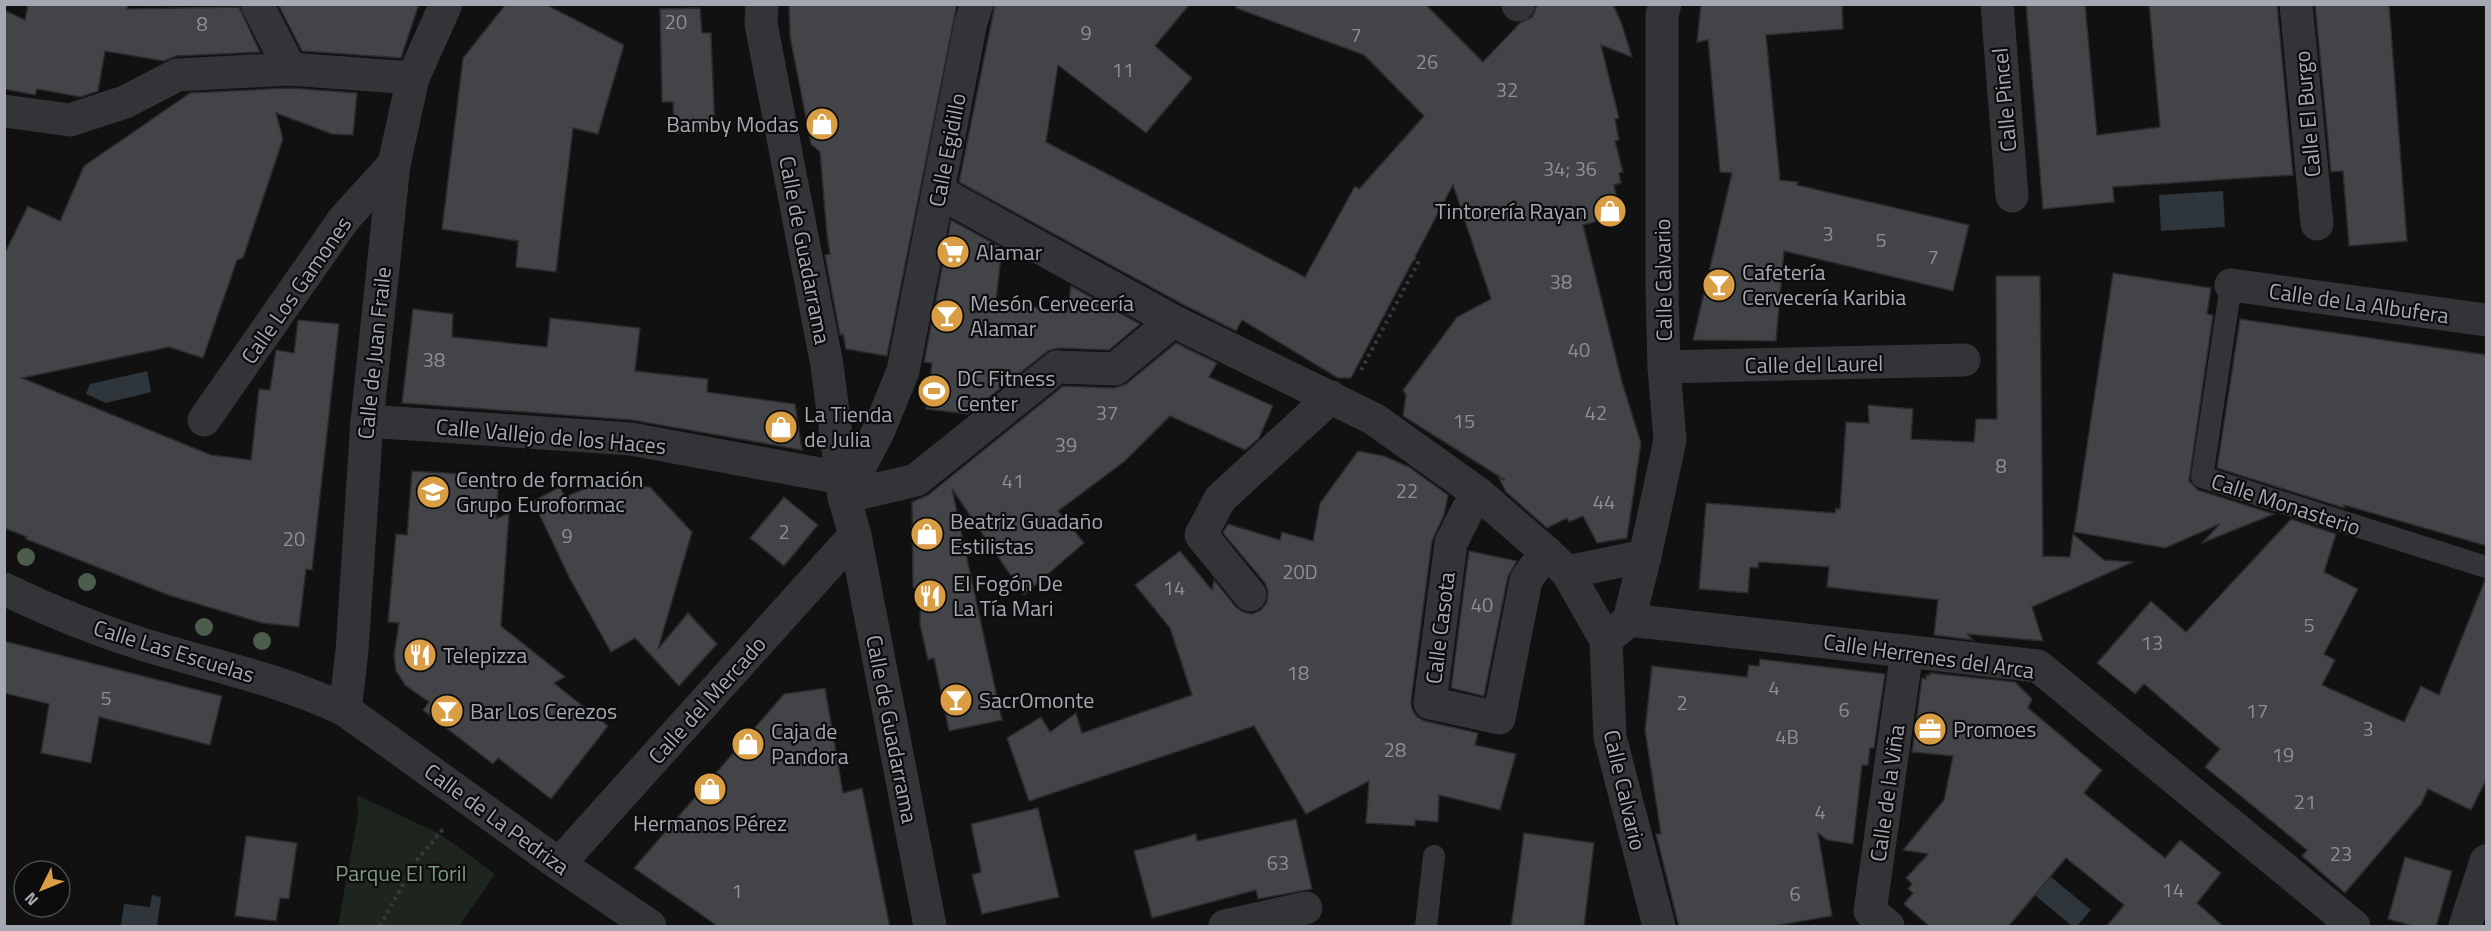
<svg xmlns="http://www.w3.org/2000/svg" width="2491" height="931" font-family="'Titillium Web',sans-serif">
<style>
.green{fill:#1e241e}
.water{fill:#2e363b}
.building{fill:#434447;stroke:#2b2b2e;stroke-width:1.5}
.lines{fill:none;stroke-linecap:round;stroke-linejoin:round}
.path{stroke:#393a3e;stroke-width:4;stroke-dasharray:3 4.5;stroke-linecap:butt}
.service{stroke:#333437;stroke-width:22}
.pedestrian{stroke:#333437;stroke-width:33}
.minor{stroke:#333437;stroke-width:33}
.tree{fill:#4c5c4d}
.labels{text-anchor:middle;stroke-width:4.5;stroke-linejoin:round;paint-order:stroke}
.number-label{font-size:20px;fill:#8c9096}
.street-label{font-size:22px;fill:#a4a9b1;stroke:#0c0c0d}
.poi-label{font-size:22px;fill:#a4a9b1;stroke:#0c0c0d;text-anchor:start}
.park-label{font-size:22px;fill:#7d9a7d;stroke:#0c0c0d}
</style>
<rect width="100%" height="100%" fill="#111112"/>
<!-- green -->
<path class="green" d="M357 795 440 834 495 874 459 926H338L358 814Z"/>
<!-- water -->
<g class="water">
<path d="M2223 191 2225 227 2161 231 2159 195Z"/>
<path d="M147 371 151 392 106 403 86 394 90 384Z"/>
<path d="M2046 873 2091 910 2077 926H2072L2031 892Z"/>
<path d="M152 895 161 897 157 926H121L124 904 150 907Z"/>
</g>
<!-- building -->
<g class="building">
<path d="M28 4H128L127 9 239 7 260 52 176 56 164 61 105 51 98 91 81 97 37 89 35 95 4 89V10L25 20Z"/>
<path d="M292 4H419L401 58 302 51 279 6Z"/>
<path d="M506 4H545L624 45 598 134 573 128 556 272 516 267 518 241 442 229 463 58Z"/>
<path d="M789 4H957L887 356 846 349 843 334 840 335 825 255 830 254 827 235 820 152 811 144 790 37Z"/>
<path d="M995 4H1190L1155 46 1192 78 1146 133 1058 65 1046 142 1305 277 1355 186 1359 189 1424 116 1364 55 1236 8 1237 4H1425L1483 62 1520 23 1532 17 1538 4H1613L1622 25 1632 57 1601 45 1619 118 1615 119 1619 140 1615 141 1623 172 1619 173 1621 183 1614 185 1621 215 1583 225 1622 382 1641 443 1627 538 1597 543 1583 516 1569 522 1567 518 1547 528 1506 492 1499 478 1505 480 1403 416 1406 395 1403 390 1457 317 1491 299 1453 185 1351 378H1338L1242 320 1236 331 1182 304 959 182Z"/>
<path d="M1701 4H1842L1843 29 1766 35 1780 180 1798 182 1797 185 1969 225 1953 291 1784 251 1776 341 1693 340 1732 173 1720 172 1708 40 1697 42Z"/>
<path d="M2026 4H2085L2097 135 2160 127 2149 4H2277L2293 175 2113 187 2114 202 2043 209Z"/>
<path d="M2315 4H2389L2407 241 2349 246 2343 171 2331 172Z"/>
<path d="M700 8 702 33H711L715 132 674 133 673 102H662L660 9Z"/>
<path d="M290 88 357 93 353 135 332 134 276 113 283 139 243 258 237 260 203 358 169 347 22 378 211 455 251 460 259 389 270 390 276 350 294 353 298 320 339 324 312 570 306 569 299 627 262 623 168 595 26 539 27 537 4 528V255L28 206 60 221 84 166 190 93Z"/>
<path d="M951 220 1002 248 996 301 1067 312 1071 286 1140 324 1109 350 1058 348 1048 351 968 414 926 409 932 363 924 362Z"/>
<path d="M2113 273 2211 288 2207 314 2213 315 2189 481 2198 490 2274 514 2202 543 2220 524 2165 548 2074 532Z"/>
<path d="M1996 276H2040L2043 556 2070 557 2073 534 2104 560 2133 562 2032 607 2043 641 1967 634 1973 640 1934 635 1938 600 1827 587 1829 567 1759 562 1758 568 1750 567 1748 593 1699 589 1706 503 1835 513 1836 508 1840 509 1846 422 1869 423 1868 405 1913 409 1911 439 1974 442 1976 419H1997Z"/>
<path d="M413 309 453 314 452 337 547 347 550 318 640 328 635 371 708 379 707 392 795 404 802 450 632 420 402 403Z"/>
<path d="M2240 319 2487 355V546L2344 505V508L2217 468Z"/>
<path d="M1176 343 1217 363 1209 377 1273 406 1259 438 1245 450 1170 416 1125 461 1058 511 1084 543 1024 595 952 489 1002 720 949 731 934 658 928 660 920 625V592L913 587 912 502 928 495 1063 386 1114 388 1126 384Z"/>
<path d="M1358 451 1384 456 1409 467 1448 495 1444 515 1432 541 1411 701 1412 709 1417 717 1425 721 1478 733 1475 745 1516 754 1500 810 1439 795 1438 822 1415 820V826L1366 823 1369 781 1306 814 1254 726 1029 801 1007 738 1041 717 1050 732 1076 713 1082 733 1192 695 1170 628 1135 585 1180 551 1212 590 1214 580 1236 607 1243 612 1252 614 1261 610 1267 602 1268 591 1265 583 1223 533 1228 524 1280 540 1282 532 1313 541 1320 503Z"/>
<path d="M412 471 499 476 496 519 509 513 501 626 565 677 554 683 608 726 551 799 498 758 493 764 423 710 429 702 405 685 396 671 394 655 399 623 388 622 396 534 407 535Z"/>
<path d="M598 483 650 487 692 532 658 649 688 613 717 644 679 686 635 638 611 652 570 579 533 501 560 487 565 497Z"/>
<path d="M784 497 818 525 784 566 750 538Z"/>
<path d="M2291 519 2336 534 2324 572 2358 589 2324 654 2335 660 2322 685 2404 722 2421 686 2439 695 2485 580H2487V778L2471 810 2428 789 2421 804 2345 893 2302 856 2307 850 2205 767 2220 749 2144 684 2135 694 2097 663 2151 601 2186 632Z"/>
<path d="M1469 551 1517 561 1508 576 1484 696 1451 688Z"/>
<path d="M4 641 222 696 210 745 99 717 91 763 41 753 49 704 4 693Z"/>
<path d="M1760 659 1885 674 1874 748H1870L1868 765H1862L1853 844 1827 840 1818 833 1832 916 1768 927H1679L1656 834H1661L1645 730 1652 666 1747 677 1749 665 1759 666Z"/>
<path d="M1930 673 2015 682 2032 699 2028 708 2102 770 2084 793 2165 858 2180 840 2221 873 2197 903 2224 927H2106L2124 905 2066 858 2008 927H1930L1904 904 1913 893 1908 889 1912 884 1906 878 1928 854 1903 850 1944 800 1953 756 1912 752 1922 678 1926 679V675H1930Z"/>
<path d="M825 688 843 793 862 788 890 927H719L634 868 784 694Z"/>
<path d="M1038 808 1059 897 982 914 972 875 981 872 971 824Z"/>
<path d="M1296 819 1312 889 1258 899 1256 890 1152 918 1134 851 1196 834 1197 841Z"/>
<path d="M1524 833 1594 843 1584 927H1511Z"/>
<path d="M246 836 297 843 289 899 280 898 276 921 235 916Z"/>
<path d="M2405 857 2452 871 2436 927H2416L2388 919Z"/>
</g>
<g class="lines">
<!-- path -->
<g class="path">
<path d="M1361 370 1419 261 1411 257"/>
<path d="M380 926 416 861 445 827"/>
</g>
<!-- service -->
<g class="service">
<path d="M2231 285 2202 477 2486 567"/>
<path d="M1426 926 1434 856"/>
</g>
<!-- pedestrian -->
<path class="pedestrian" d="M1057 367 1115 369 1173 321"/>
<!-- minor -->
<g class="minor">
<path d="M257 4 290 69"/>
<path d="M762 4 761 24 827 365 844 497 855 535 930 926"/>
<path d="M1997 4 2012 196"/>
<path d="M2296 4 2317 224"/>
<path d="M1518 5 1519 4"/>
<path d="M4 111 70 120 125 102 177 75 290 69 413 78"/>
<path d="M939 192 1173 321 1374 419 1479 494 1546 552 1567 572 1606 640"/>
<path d="M2231 285 2486 320"/>
<path d="M1664 367 1964 360"/>
<path d="M204 420 344 219 394 164"/>
<path d="M367 421 631 439 841 478"/>
<path d="M1479 494 1467 511 1451 543 1430 703 1499 718 1526 580 1546 552"/>
<path d="M844 497 879 430 903 371 971 22 977 4"/>
<path d="M844 497 916 480 1057 367"/>
<path d="M1567 572 1645 556"/>
<path d="M4 589C50 611 96 630 145 645 213 666 280 679 345 710L559 864 650 926"/>
<path d="M1250 595 1201 535 1220 499 1331 397"/>
<path d="M1629 620 2038 666 2354 926"/>
<path d="M345 710 352 651 367 421 394 164 413 78 446 4"/>
<path d="M559 864 855 535"/>
<path d="M1225 926 1306 908"/>
<path d="M1659 926 1610 737 1606 640 1629 620 1645 556 1670 440 1664 367 1662 289V15L1665 4"/>
<path d="M1888 926 1870 911 1907 651"/>
<path d="M2465 926 2486 861"/>
</g>
</g>
<!-- trees -->
<g class="tree">
<circle cx="26" cy="557" r="9"/>
<circle cx="87" cy="582" r="9"/>
<circle cx="204" cy="627" r="9"/>
<circle cx="262" cy="641" r="9"/>
</g>
<!-- icons -->
<defs>
<symbol id="shop-disc" viewBox="-11 -11 22 22"><circle r="9.5" fill="#d99d43" stroke="#0c0c0d"/><path d="M-5-2.5h2.3a2.7 3.5 0 0 1 5.4 0H5L5.5 6h-11ZM-1.5-2.5h3a1.5 2.3 0 0 0-3 0Z" fill="#fff"/></symbol>
<symbol id="supermarket-disc" viewBox="-11 -11 22 22"><circle r="9.5" fill="#d99d43" stroke="#0c0c0d"/><path d="M-6-5.5h2.5l.6 2H6L4.5 2H-2.5L-4.4-4H-6ZM-1.5 3.2a1.3 1.3 0 1 0 .1 0ZM3 3.2a1.3 1.3 0 1 0 .1 0Z" fill="#fff"/></symbol>
<symbol id="bar-disc" viewBox="-11 -11 22 22"><circle r="9.5" fill="#d99d43" stroke="#0c0c0d"/><path d="M-6-5H6L.8 .8V4.5H3.5V6h-7V4.5H-.8V.8Z" fill="#fff"/></symbol>
<symbol id="stadium-disc" viewBox="-11 -11 22 22"><circle r="9.5" fill="#d99d43" stroke="#0c0c0d"/><path d="M0-5a6.5 5 0 1 0 0 10a6.5 5 0 1 0 0-10ZM-3.5-1.8h7v3.6h-7Z" fill="#fff"/></symbol>
<symbol id="university-disc" viewBox="-11 -11 22 22"><circle r="9.5" fill="#d99d43" stroke="#0c0c0d"/><path d="M0-5L7-2L0 1L-7-2ZM-4 1L0 2.5L4 1V4Q0 6-4 4Z" fill="#fff"/></symbol>
<symbol id="restaurant-disc" viewBox="-11 -11 22 22"><circle r="9.5" fill="#d99d43" stroke="#0c0c0d"/><path d="M-5-6h1v4h1v-4h1v4h1v-4h1v5L-1.5 .5V6h-2V.5L-5-1ZM5-6V6H3V1.5H1.5Q1.5-4 5-6Z" fill="#fff"/></symbol>
<symbol id="office-disc" viewBox="-11 -11 22 22"><circle r="9.5" fill="#d99d43" stroke="#0c0c0d"/><path d="M-6-3h4V-5.5h4V-3h4V5H-6ZM-1-4.5V-3h2v-1.5ZM-6 0V1H6V0Z" fill="#fff"/></symbol>
</defs>
<g fill-rule="evenodd">
<use href="#shop-disc" x="803" y="105" width="38" height="38"/>
<use href="#shop-disc" x="1591" y="192" width="38" height="38"/>
<use href="#supermarket-disc" x="934" y="233" width="38" height="38"/>
<use href="#bar-disc" x="1700" y="266" width="38" height="38"/>
<use href="#bar-disc" x="928" y="297" width="38" height="38"/>
<use href="#stadium-disc" x="915" y="372" width="38" height="38"/>
<use href="#shop-disc" x="762" y="408" width="38" height="38"/>
<use href="#university-disc" x="414" y="473" width="38" height="38"/>
<use href="#shop-disc" x="908" y="515" width="38" height="38"/>
<use href="#restaurant-disc" x="911" y="577" width="38" height="38"/>
<use href="#restaurant-disc" x="401" y="636" width="38" height="38"/>
<use href="#bar-disc" x="937" y="681" width="38" height="38"/>
<use href="#bar-disc" x="428" y="692" width="38" height="38"/>
<use href="#office-disc" x="1911" y="710" width="38" height="38"/>
<use href="#shop-disc" x="729" y="725" width="38" height="38"/>
<use href="#shop-disc" x="691" y="770" width="38" height="38"/>
</g>
<g class="labels">
<!-- number labels -->
<g class="number-label">
<text x="676" y="29">20</text>
<text x="202" y="31">8</text>
<text x="1086" y="40">9</text>
<text x="1356" y="42">7</text>
<text x="1427" y="69">26</text>
<text x="1123" y="77">11</text>
<text x="1507" y="97">32</text>
<text x="1570" y="176">34; 36</text>
<text x="1828" y="241">3</text>
<text x="1881" y="247">5</text>
<text x="1933" y="264">7</text>
<text x="1561" y="289">38</text>
<text x="1579" y="357">40</text>
<text x="434" y="367">38</text>
<text x="1107" y="420">37</text>
<text x="1596" y="420">42</text>
<text x="1464" y="428">15</text>
<text x="1066" y="452">39</text>
<text x="2001" y="473">8</text>
<text x="1013" y="488">41</text>
<text x="1407" y="498">22</text>
<text x="1604" y="509">44</text>
<text x="784" y="539">2</text>
<text x="567" y="543">9</text>
<text x="294" y="546">20</text>
<text x="1300" y="579">20D</text>
<text x="1174" y="595">14</text>
<text x="1482" y="612">40</text>
<text x="2309" y="632">5</text>
<text x="2152" y="650">13</text>
<text x="1298" y="680">18</text>
<text x="1774" y="695">4</text>
<text x="106" y="705">5</text>
<text x="1682" y="710">2</text>
<text x="1844" y="717">6</text>
<text x="2257" y="718">17</text>
<text x="2368" y="736">3</text>
<text x="1787" y="744">4B</text>
<text x="1395" y="757">28</text>
<text x="2283" y="762">19</text>
<text x="2305" y="809">21</text>
<text x="1820" y="819">4</text>
<text x="2341" y="861">23</text>
<text x="1278" y="870">63</text>
<text x="2173" y="897">14</text>
<text x="737" y="898">1</text>
<text x="1795" y="901">6</text>
</g>
<!-- street labels -->
<g class="street-label">
<text transform="translate(2004 100) rotate(-95)" y="8">Calle Pincel</text>
<text transform="translate(2307 114) rotate(-95)" y="8">Calle El Burgo</text>
<text transform="translate(947 150) rotate(-79)" y="8">Calle Egidillo</text>
<text transform="translate(805 250) rotate(79)" y="8">Calle de Guadarrama</text>
<text transform="translate(1663 280) rotate(-91)" y="8">Calle Calvario</text>
<text transform="translate(296 290) rotate(-55)" y="8">Calle Los Gamones</text>
<text transform="translate(2359 303) rotate(8)" y="8">Calle de La Albufera</text>
<text transform="translate(374 353) rotate(-84)" y="8">Calle de Juan Fraile</text>
<text transform="translate(1814 364) rotate(-1)" y="8">Calle del Laurel</text>
<text transform="translate(551 436) rotate(5)" y="8">Calle Vallejo de los Haces</text>
<text transform="translate(2286 504) rotate(18)" y="8">Calle Monasterio</text>
<text transform="translate(1440 628) rotate(-83)" y="8">Calle Casota</text>
<text transform="translate(174 651) rotate(17)" y="8">Calle Las Escuelas</text>
<text transform="translate(1929 656) rotate(8)" y="8">Calle Herrenes del Arca</text>
<text transform="translate(707 700) rotate(-48)" y="8">Calle del Mercado</text>
<text transform="translate(892 729) rotate(79)" y="8">Calle de Guadarrama</text>
<text transform="translate(1625 790) rotate(77)" y="8">Calle Calvario</text>
<text transform="translate(1887 793) rotate(-82)" y="8">Calle de la Viña</text>
<text transform="translate(497 819) rotate(36)" y="8">Calle de La Pedriza</text>
</g>
<!-- poi labels -->
<g class="poi-label">
<text x="799" y="132" text-anchor="end">Bamby Modas</text>
<text x="1587" y="219" text-anchor="end">Tintorería Rayan</text>
<text x="976" y="260">Alamar</text>
<text x="1742" y="280">Cafetería<tspan x="1742" dy="25">Cervecería Karibia</tspan></text>
<text x="970" y="311">Mesón Cervecería<tspan x="970" dy="25">Alamar</tspan></text>
<text x="957" y="386">DC Fitness<tspan x="957" dy="25">Center</tspan></text>
<text x="804" y="422">La Tienda<tspan x="804" dy="25">de Julia</tspan></text>
<text x="456" y="487">Centro de formación<tspan x="456" dy="25">Grupo Euroformac</tspan></text>
<text x="950" y="529">Beatriz Guadaño<tspan x="950" dy="25">Estilistas</tspan></text>
<text x="953" y="591">El Fogón De<tspan x="953" dy="25">La Tía Mari</tspan></text>
<text x="443" y="663">Telepizza</text>
<text x="979" y="708">SacrOmonte</text>
<text x="470" y="719">Bar Los Cerezos</text>
<text x="1953" y="737">Promoes</text>
<text x="771" y="739">Caja de<tspan x="771" dy="25">Pandora</tspan></text>
<text x="710" y="831" text-anchor="middle">Hermanos Pérez</text>
</g>
<!-- park labels -->
<g class="park-label">
<text x="401" y="881">Parque El Toril</text>
</g>
</g>
<!-- border -->
<rect width="2491" height="931" fill="none" stroke="#a4a9b1" stroke-width="12"/>
<!-- north arrow -->
<g transform="translate(42 889) rotate(227)"><circle r="28" fill="#0c0c0d" stroke="#494b4f" stroke-width="1.5"/>
<path d="M0-4.5L10 22L0 15L-10 22Z" fill="#d99d43"/>
<text y="-9" font-size="16" font-weight="bold" text-anchor="middle" fill="#a4a9b1">N</text>
</g>
</svg>
